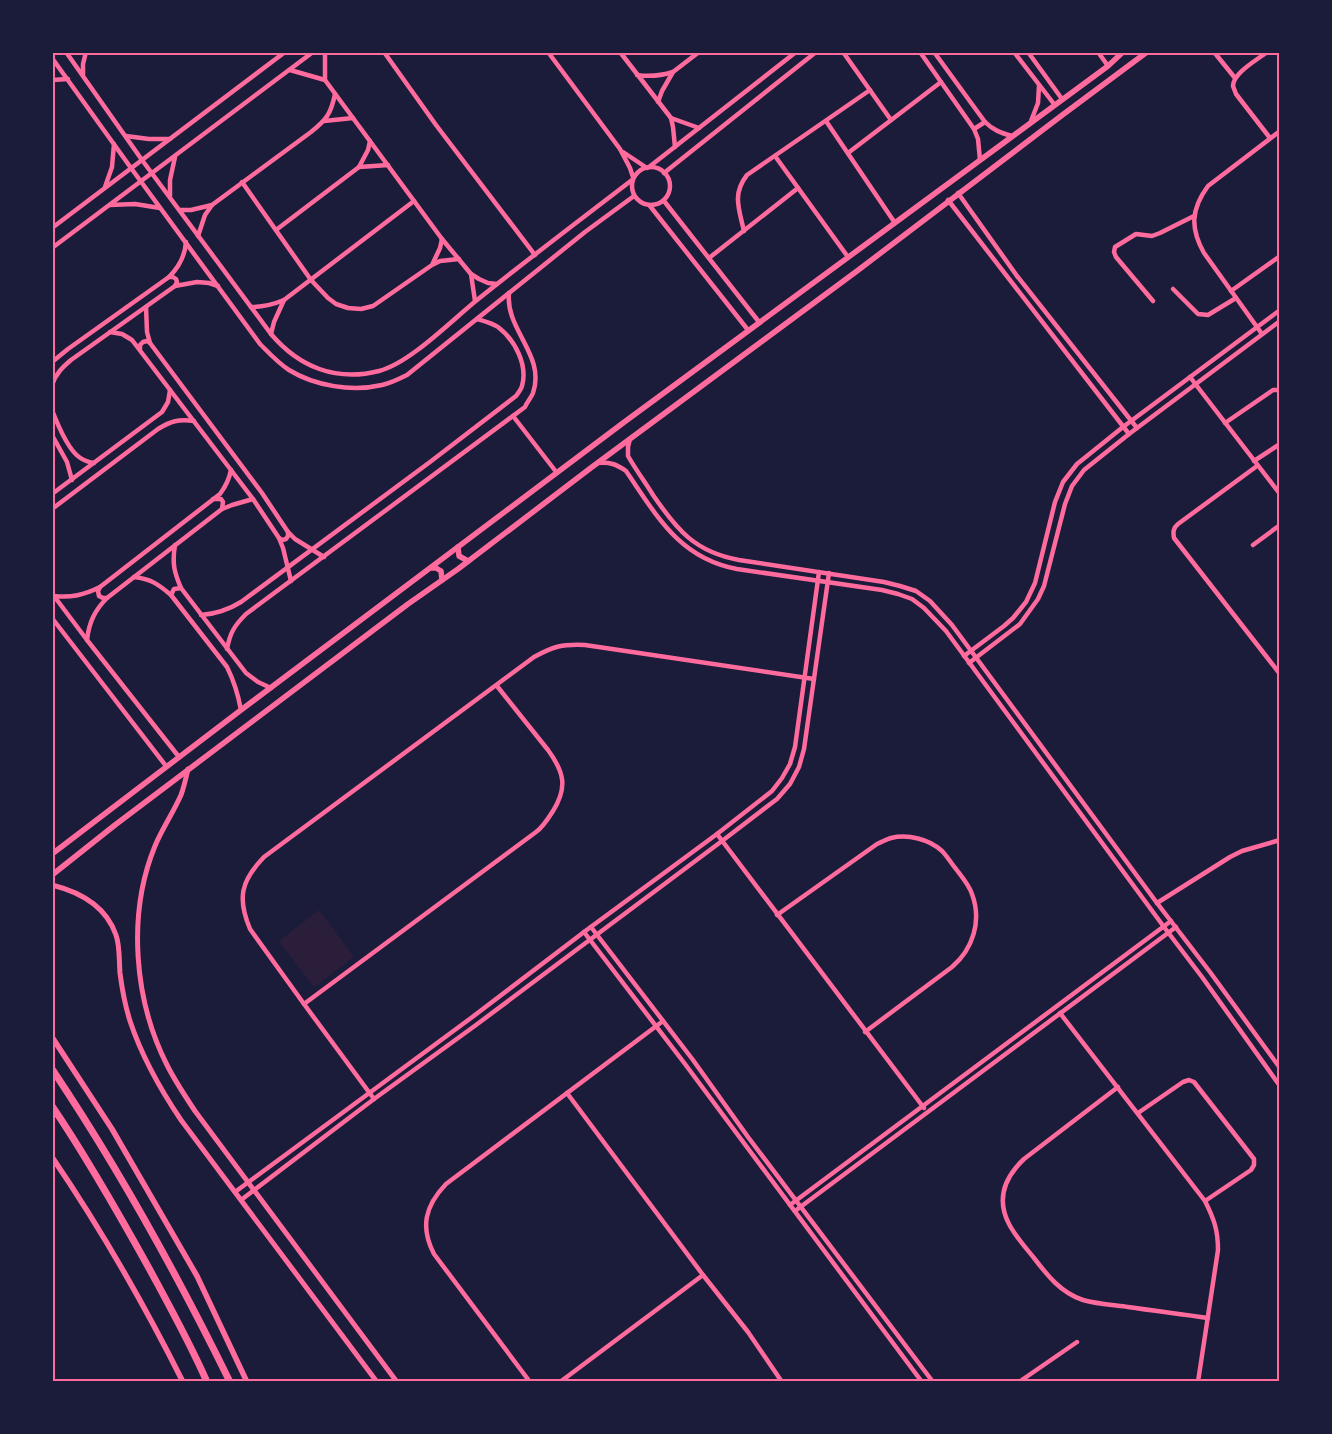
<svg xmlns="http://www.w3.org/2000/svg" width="1332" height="1434" font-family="'Public Sans',sans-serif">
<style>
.green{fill:#2a1e3b}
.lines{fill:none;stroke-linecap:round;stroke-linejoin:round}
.minor{stroke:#ff6b9d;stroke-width:4.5}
.tertiary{stroke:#ff6b9d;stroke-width:5}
.secondary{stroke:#ff6b9d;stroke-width:5.5}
.trunk{stroke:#ff6b9d;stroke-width:7}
.neatline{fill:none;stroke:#ff6b9d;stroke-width:2}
</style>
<rect width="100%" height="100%" fill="#1b1b3a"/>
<!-- green -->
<path class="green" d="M319 910 354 957 314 987 279 941Z"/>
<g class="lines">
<!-- minor -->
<g class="minor">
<path d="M66 52 142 160 271 334C299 367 336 382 379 371 410 363 451 321 477 300 528 259 580 220 632 180"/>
<path d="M325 52V80L442 239 471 274 479 279 488 283 497 284"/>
<path d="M384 52 436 125 535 255"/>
<path d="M548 52 620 149 630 168 633 177"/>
<path d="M620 52 671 118 673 127 675 147"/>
<path d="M843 52 891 120"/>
<path d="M920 52 974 129 978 139 980 160"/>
<path d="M934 52 985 122C993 130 1001 133 1012 136"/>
<path d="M1014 52 1054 104"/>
<path d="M1028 52 1062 99"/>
<path d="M1098 52 1108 66"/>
<path d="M1214 52 1235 78"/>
<path d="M1267 52C1257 60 1233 73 1233 86 1234 89 1235 91 1236 94L1270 138"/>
<path d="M52 58 131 168 260 344C269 353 278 363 289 370 315 386 352 392 382 385 391 383 399 379 407 375L585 232 634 196"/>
<path d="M290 70 325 80"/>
<path d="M83 75V64L86 52"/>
<path d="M637 75C650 77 660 76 673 72"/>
<path d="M52 80 68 79"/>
<path d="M658 102 662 91 673 72 699 52"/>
<path d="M671 118 699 128"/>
<path d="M324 121 353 118"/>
<path d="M826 121 895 223"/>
<path d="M1031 121 1038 103 1039 86"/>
<path d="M974 129 985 122"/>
<path d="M126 136 149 139H170"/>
<path d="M623 152 647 168"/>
<path d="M848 153 941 82"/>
<path d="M775 156 848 257"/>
<circle cx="651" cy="186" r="19"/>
<path d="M359 167 388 165"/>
<path d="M649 167 796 52"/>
<path d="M664 173 816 52"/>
<path d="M242 182 311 280 328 298 336 304 348 308 361 309 373 306 432 265 440 261 459 259"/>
<path d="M105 187 112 167 114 144"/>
<path d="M958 193 1017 276 1137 428"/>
<path d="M170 196V180L175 157"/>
<path d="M948 200 1129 434"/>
<path d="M664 201 759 322"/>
<path d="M110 205 135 204 160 208"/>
<path d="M650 206 748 330"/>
<path d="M180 210H191L212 205 311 132C326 120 331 114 335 94"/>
<path d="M52 228 285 52"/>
<path d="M276 230 359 167 368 150 370 141"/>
<path d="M744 231C739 209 732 194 747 175L870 90"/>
<path d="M198 236 205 215 212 205"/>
<path d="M52 248 313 52"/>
<path d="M709 258 798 188"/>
<path d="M433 263 440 248 442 239"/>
<path d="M471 274 475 301"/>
<path d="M169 277H173L176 279 177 282 175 286"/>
<path d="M1173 289 1198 314 1208 315 1236 298"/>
<path d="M1231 291 1280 256"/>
<path d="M1153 301 1116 257 1114 252 1115 247 1136 234 1152 236 1160 233 1194 216"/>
<path d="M146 307 147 332 150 343 262 493 288 532 295 539 324 557"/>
<path d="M251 307C263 307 272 305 284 300L414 201"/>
<path d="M110 332 122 334 132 340 253 499 279 538 283 548 291 581"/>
<path d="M271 334 274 322 284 300"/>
<path d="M1262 334 1204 253C1190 228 1191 209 1208 186L1280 131"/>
<path d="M140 349V345L143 342 147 341 150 343"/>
<path d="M52 362 68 349 169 277C179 267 185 257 186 242"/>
<path d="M1190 377 1280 494"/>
<path d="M52 385C56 373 63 367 71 360L175 286 197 282 209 283 218 286"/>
<path d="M52 410C57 423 68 449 79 457 83 460 88 462 94 463"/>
<path d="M513 416 557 473"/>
<path d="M1225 423 1273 390H1280"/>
<path d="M52 435 67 462 72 480"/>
<path d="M630 439 628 447V456C636 470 645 482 653 495 677 530 695 552 739 560L884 582 900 586 916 591 930 601 952 625 1157 903 1210 972 1280 1068"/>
<path d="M1254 461 1280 444"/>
<path d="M598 463C610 462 616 464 626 471 657 516 679 558 737 569L882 590 898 594 912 599 924 608 946 631 1164 927 1202 977 1280 1086"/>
<path d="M1257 466 1178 524C1173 528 1173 532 1174 538L1280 674"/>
<path d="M52 494 162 412 168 402 170 390"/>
<path d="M213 499H221L223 502 222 509"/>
<path d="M52 509 158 429C171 421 178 419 194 421"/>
<path d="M279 538 282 540 286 539 288 536V532"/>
<path d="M175 545C172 563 174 572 181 588L246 673 258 682 271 688"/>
<path d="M1253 545 1280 525"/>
<path d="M134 577C151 579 158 584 171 595L227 667C234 681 238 694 241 710"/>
<path d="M100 587 98 591 99 596 103 598H107"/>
<path d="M171 595 174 589 181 588"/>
<path d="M54 596C71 598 84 595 100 587L220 494C226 486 229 480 231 470"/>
<path d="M54 596 87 640 179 757"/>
<path d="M201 615C217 614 228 610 241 602L430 462 516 396C518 393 521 390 522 386 528 365 515 340 498 327 492 323 484 321 477 319"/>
<path d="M52 618 166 766"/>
<path d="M87 640C89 622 95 610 107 598L222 509 232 505 253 499"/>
<path d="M227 649C230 633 234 626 246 614L525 407C527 402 531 398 533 393 546 355 505 330 509 293"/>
<path d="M964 656 1004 626 1013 618 1026 602 1035 583 1055 502 1063 482 1077 464 1123 427 1280 310"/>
<path d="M969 663 1020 624 1038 599 1044 586 1065 504 1072 486 1084 470 1129 434 1280 321"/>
<path d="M717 834 924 1108"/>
<path d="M1157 903 1230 857 1242 851 1280 840"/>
<path d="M777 915 877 844C882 842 887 839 891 838 908 834 929 839 942 851 947 856 951 863 956 869 962 877 969 885 972 894 982 921 973 949 952 967L865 1032"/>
<path d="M591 927 693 1060 748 1137 933 1382"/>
<path d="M584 932 685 1064 922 1382"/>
<path d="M304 1004 536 832C543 827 548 819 553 811 568 787 564 772 548 750L497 686"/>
<path d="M1060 1013 1205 1201C1214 1219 1218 1230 1218 1250L1198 1382"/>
<path d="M1118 1087 1024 1159C1004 1178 996 1199 1009 1224 1015 1236 1026 1248 1034 1258 1047 1275 1061 1293 1083 1300 1097 1304 1113 1305 1128 1307 1155 1311 1181 1314 1208 1318"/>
<path d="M567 1093 703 1275 748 1332 782 1382"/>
<path d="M374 1099 304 1004 250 929C237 898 241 881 264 857L534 657C554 646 562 644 585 645L814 679"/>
<path d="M1138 1113 1183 1082 1189 1080 1194 1082 1254 1159V1165L1251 1170 1205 1201"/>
<path d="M235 1192 471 1018 584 932 717 834 772 791 782 778 790 764 795 747 819 572"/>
<path d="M241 1200 374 1099 476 1025 722 841 777 799 790 784 799 767 804 749 829 573"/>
<path d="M790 1205 1171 921"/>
<path d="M795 1211 1176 927"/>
<path d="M530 1382 434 1254C420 1227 425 1206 446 1184L663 1021"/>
<path d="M560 1382 703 1275"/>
<path d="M1019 1382 1077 1342"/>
</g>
<!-- tertiary -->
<g class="tertiary">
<path d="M188 769C186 778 184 787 181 795 173 813 162 829 155 846 127 914 134 1000 167 1065 175 1081 185 1096 195 1111L397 1382"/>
<path d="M52 885C80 892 106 906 116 935 120 946 119 961 120 973 122 989 125 1005 130 1021 142 1057 160 1089 181 1120L377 1382"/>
</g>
<!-- secondary -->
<g class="secondary">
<path d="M458 547 459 556 468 561"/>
<path d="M432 568H436L441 571 442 580"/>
<path d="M52 854 241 710 623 423 1108 66 1123 52"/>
<path d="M52 875 115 825 408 604 458 569 592 467 857 271 1061 116 1147 52"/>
<path d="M52 1037 112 1129 197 1276 247 1382"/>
<path d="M52 1157C101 1229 144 1304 183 1382"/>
</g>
<!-- trunk -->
<g class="trunk">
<path d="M52 1069C119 1169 177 1274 230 1382"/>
<path d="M52 1106C88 1159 119 1214 150 1270 170 1307 190 1343 207 1382"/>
</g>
</g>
<!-- border -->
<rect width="1332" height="1434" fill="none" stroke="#1b1b3a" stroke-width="108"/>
<rect x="54" y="54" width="1224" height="1326" class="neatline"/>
</svg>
